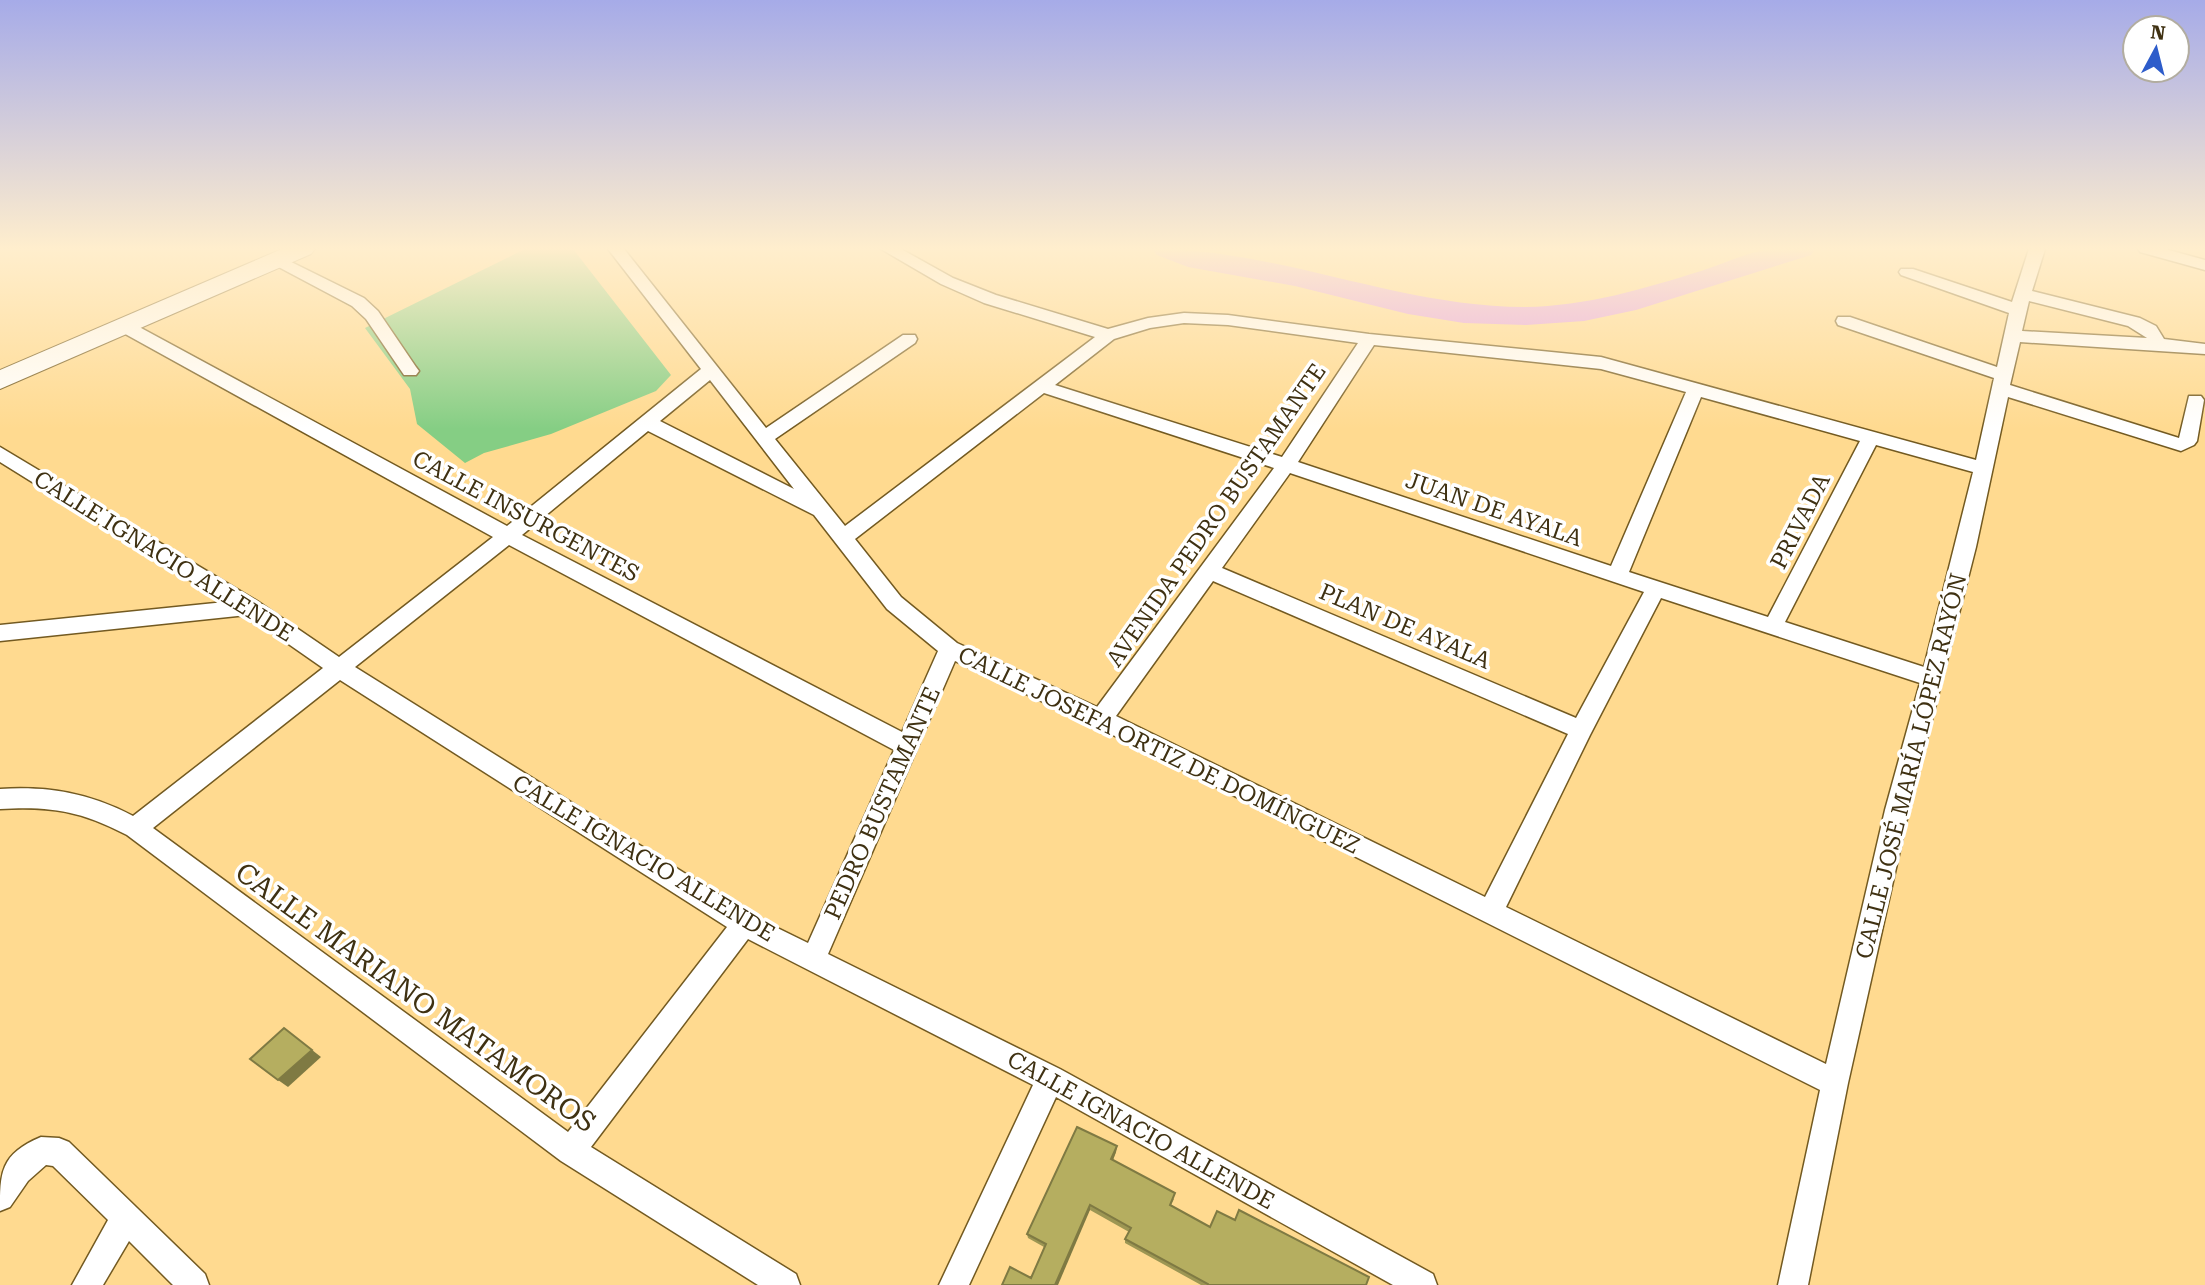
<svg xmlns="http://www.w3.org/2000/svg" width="2205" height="1285" font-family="'Roboto Serif',serif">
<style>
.green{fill:#85ce84}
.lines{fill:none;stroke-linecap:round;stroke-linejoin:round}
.river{fill:#e39ee9;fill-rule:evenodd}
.street-casing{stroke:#735a21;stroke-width:3}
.secondary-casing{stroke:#735a21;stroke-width:2}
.street{fill:#fff;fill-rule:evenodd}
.secondary{fill:#fff;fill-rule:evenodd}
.wall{fill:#9c9653}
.shaded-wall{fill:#7f7a43}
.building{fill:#b5ae60;stroke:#7f7a43;stroke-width:2}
.labels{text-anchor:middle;stroke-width:7;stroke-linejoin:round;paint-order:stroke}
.street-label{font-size:23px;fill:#3f3112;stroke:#fff}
.near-street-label{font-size:28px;fill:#3f3112;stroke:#fff}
</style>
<rect width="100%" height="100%" fill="#ffda90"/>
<!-- green -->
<path class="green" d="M525 249H573L671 375 656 391 629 402 551 434 484 453 465 463 417 424 410 389 365 328Z"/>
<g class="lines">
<!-- river -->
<path class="river" d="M1153 249C1279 249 1398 307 1525 307 1587 306 1643 289 1701 271 1724 264 1749 251 1773 249 1787 248 1801 249 1815 249L1811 255 1636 310 1584 321 1526 325 1464 323 1408 314 1295 286 1188 267 1157 255Z"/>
<defs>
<g id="street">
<path d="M608 249H624L766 428 903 335H915L917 339 915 343 775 439 845 526 1095 337 984 303 941 284 881 249H901L953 278 996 295 1108 329 1148 318 1184 313 1228 315 1369 334 1601 357 1976 460 1994 378 1838 325 1836 321 1838 317H1850L1997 367 2009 313 1901 275 1899 272 1901 269H1913L2012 302 2029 249H2045L2032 291 2140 318 2156 326 2164 339 2205 344V354L2020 342 2010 385 2179 438 2189 396H2201L2204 400 2197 441 2194 445 2181 451 2008 397 1976 547 1909 810 1848 1083 1808 1285H1778L1820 1090 1093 725 955 661 828 954 1060 1069 1433 1274 1437 1285H1393L1056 1097 969 1285H939L1033 1085 748 939 591 1147 796 1274 800 1285H758L561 1161 127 835C81 811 51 806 0 809V789C49 786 89 793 133 816L323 668 247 615 0 641V625L225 602 0 462V447L257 601 339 657 493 537 118 330 116 326 118 322H130L507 526 701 369ZM2029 301 2128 326 2147 338 2022 331ZM1184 323 1228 325 1358 343 1282 457 1055 385 1114 339 1150 328ZM1374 345 1601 369 1686 392 1611 566 1298 462ZM710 380 794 489 660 421ZM1044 393 1274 468 1097 707 957 643 901 597 855 539ZM1701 397 1860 441 1768 617 1629 572ZM648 431 814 515 887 609 938 651 902 732 522 535ZM1876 445 1973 472 1924 667 1785 622ZM1290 473 1644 592 1576 718 1222 568ZM509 545 894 750 808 943 753 916 355 667ZM1213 581 1568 734 1485 897 1116 716ZM1661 598 1920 683 1885 810 1826 1064 1506 907 1590 735ZM340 680 727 927 568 1132 153 828Z"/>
<path d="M2138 249H2165L2205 260V270L2140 252Z"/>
<path d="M277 255 364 298 378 311 416 367 419 371 416 375H404L366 319 352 306 271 263 269 260 271 257Z"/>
<path d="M41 1137 59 1138 69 1142 205 1274 209 1285H173L129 1241 103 1285H72L108 1220 53 1166 46 1165 28 1181 10 1207 0 1211C0 1173 0 1154 41 1137Z"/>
</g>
<path id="secondary" d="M282 249H315L311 254 0 389V370Z"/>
</defs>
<!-- street casing -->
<use href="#street" class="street-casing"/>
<!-- secondary casing -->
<use href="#secondary" class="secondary-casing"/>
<!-- street -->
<use href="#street" class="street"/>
<!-- secondary -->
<use href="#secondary" class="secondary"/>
</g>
<!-- wall -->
<path class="wall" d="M1117 1146 1116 1152 1113 1160 1174 1199 1171 1205 1210 1227 1366 1285H1201L1125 1243V1239L1129 1232 1090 1210 1031 1278 1044 1247 1028 1238 1027 1234Z"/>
<!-- shaded-wall -->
<g class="shaded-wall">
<path d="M284 1028 321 1057 288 1087 278 1080Z"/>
<path d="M1117 1146 1116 1152 1111 1165V1159Z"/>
<path d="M1090 1205V1210L1058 1285H1055Z"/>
</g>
<!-- building -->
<g class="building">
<path d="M284 1028 312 1050 278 1080 250 1059Z"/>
<path d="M1077 1127 1117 1146 1111 1159 1175 1193 1170 1205 1210 1227 1217 1211 1235 1220 1239 1210 1369 1277 1366 1285H1208V1284L1125 1239 1131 1228 1090 1205 1055 1285H1002L1010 1267 1031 1278 1046 1244 1027 1234Z"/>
</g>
<!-- sky -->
<linearGradient id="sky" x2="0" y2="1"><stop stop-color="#a6abe8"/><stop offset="0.58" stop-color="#ffeecd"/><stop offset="1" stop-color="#ffeecd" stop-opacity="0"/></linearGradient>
<rect width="2205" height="429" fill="url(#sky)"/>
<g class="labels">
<!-- street labels -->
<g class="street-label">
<text transform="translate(1494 509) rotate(19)" y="8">JUAN DE AYALA</text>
<text transform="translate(1216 515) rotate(-55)" y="8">AVENIDA PEDRO BUSTAMANTE</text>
<text transform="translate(526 516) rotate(28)" y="8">CALLE INSURGENTES</text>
<text transform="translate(1800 521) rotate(-63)" y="8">PRIVADA</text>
<text transform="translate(164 556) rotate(32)" y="8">CALLE IGNACIO ALLENDE</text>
<text transform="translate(1405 626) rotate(23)" y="8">PLAN DE AYALA</text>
<text transform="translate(1159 750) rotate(26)" y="8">CALLE JOSEFA ORTIZ DE DOMÍNGUEZ</text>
<text transform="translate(1911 766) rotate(-76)" y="8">CALLE JOSÉ MARÍA LÓPEZ RAYÓN</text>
<text transform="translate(882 803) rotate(-66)" y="8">PEDRO BUSTAMANTE</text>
<text transform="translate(644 858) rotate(31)" y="8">CALLE IGNACIO ALLENDE</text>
<text transform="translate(1141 1130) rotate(29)" y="8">CALLE IGNACIO ALLENDE</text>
</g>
<!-- near-street labels -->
<g class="near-street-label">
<text transform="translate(416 997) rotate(36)" y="10">CALLE MARIANO MATAMOROS</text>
</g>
</g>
<!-- north arrow -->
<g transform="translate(2156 49) rotate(7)"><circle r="33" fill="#ffffff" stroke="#b2ada0" stroke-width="2"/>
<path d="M0-5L12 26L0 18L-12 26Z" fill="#2d5cca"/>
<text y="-10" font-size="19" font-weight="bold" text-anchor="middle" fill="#3f3112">N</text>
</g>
</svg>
